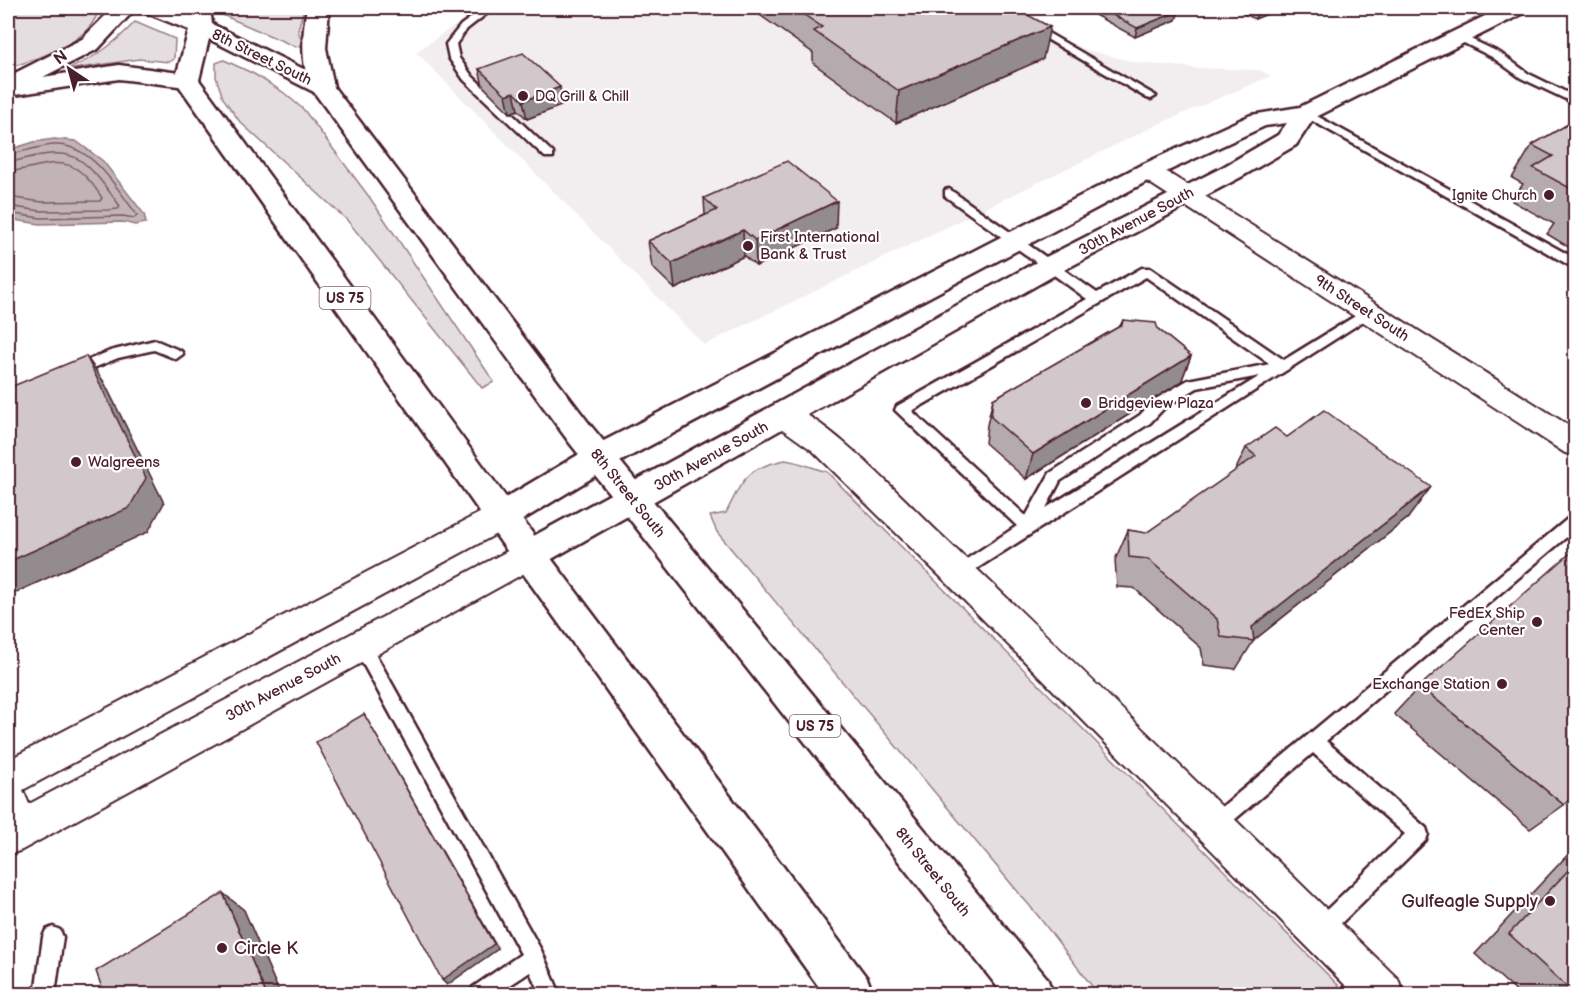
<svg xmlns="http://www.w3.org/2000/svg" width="1583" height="1002" font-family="'Balsamiq Sans',sans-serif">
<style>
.built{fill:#f2eeef}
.green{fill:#e5dee0;stroke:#987e86;stroke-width:1.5}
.water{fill:#c1b3b6;stroke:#91787e;stroke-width:1.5}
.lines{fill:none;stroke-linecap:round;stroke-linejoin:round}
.shore{stroke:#7a5a63;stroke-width:1.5}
.lane-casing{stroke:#4a1f2b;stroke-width:5}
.street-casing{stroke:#4a1f2b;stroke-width:4}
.secondary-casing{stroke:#4a1f2b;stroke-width:5}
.primary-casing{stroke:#4a1f2b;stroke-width:5}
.highway-casing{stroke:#4a1f2b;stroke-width:5}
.lane{fill:#fff;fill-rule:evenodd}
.street{fill:#fff;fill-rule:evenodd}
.secondary{fill:#fff;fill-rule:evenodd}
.primary{fill:#fff;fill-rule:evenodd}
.highway{fill:#fff;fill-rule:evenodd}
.wall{fill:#b5abaf;stroke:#4a1f2b;stroke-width:1.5}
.shaded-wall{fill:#938b8e;stroke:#4a1f2b;stroke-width:1.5}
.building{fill:#d2c7cb;stroke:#4a1f2b;stroke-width:1.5}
.poi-dot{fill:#4a1f2b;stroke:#fff;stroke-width:2}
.labels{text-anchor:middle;stroke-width:4.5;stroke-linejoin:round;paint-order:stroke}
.far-poi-label{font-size:14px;fill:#4a1f2b;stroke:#fff;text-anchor:start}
.shield{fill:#fff;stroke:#80626b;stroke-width:1.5}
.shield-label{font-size:14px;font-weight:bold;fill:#4a1f2b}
.street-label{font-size:15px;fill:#4a1f2b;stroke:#fff}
.poi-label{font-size:15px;fill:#4a1f2b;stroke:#fff;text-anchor:start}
.near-poi-label{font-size:18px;fill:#4a1f2b;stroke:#fff;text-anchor:end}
</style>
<rect width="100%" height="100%" fill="#fff"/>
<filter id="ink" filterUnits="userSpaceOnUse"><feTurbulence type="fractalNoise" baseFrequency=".0167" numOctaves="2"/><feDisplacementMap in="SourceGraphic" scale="12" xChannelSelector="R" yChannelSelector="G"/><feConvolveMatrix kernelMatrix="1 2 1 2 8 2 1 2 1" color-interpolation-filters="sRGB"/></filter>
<g filter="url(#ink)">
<!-- built -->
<path class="built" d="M480 8H1004L1047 33 1087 50 1138 63 1198 68 1260 70 1271 76 1163 122 704 345 416 52Z"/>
<!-- green -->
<g class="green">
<path d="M8 8H99C91 44 38 58 8 68Z"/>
<path d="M218 8H304L298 30 303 45 296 47 218 13Z"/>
<path d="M135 22 175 39 174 59 169 62 139 59 73 69 70 68C97 57 115 43 135 22Z"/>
<path d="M224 60 254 74 283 92 304 110 370 198 494 382 482 388 347 220 240 122 223 98 216 77V63Z"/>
<path d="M785 460C801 462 812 468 827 472L1347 994H1098L1039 917 717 532 710 516 726 513C743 479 746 468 785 460Z"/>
</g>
<!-- water -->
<path class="water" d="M54 139 76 141 103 161 144 214 146 223 135 225 123 222 40 224 8 219V150L34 142Z"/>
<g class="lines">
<!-- shore -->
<g class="shore">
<path d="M8 155C23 152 39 146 54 145 92 143 117 189 137 215L134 218 123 216 41 218 8 213"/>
<path d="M8 163C75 144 80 152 120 206L118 209 108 210 41 211 8 206"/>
<path d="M8 172C54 165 71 148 102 198L100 201 42 202 8 197"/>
</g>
<defs>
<g id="lane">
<path d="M484 8H494L467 29 456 44 459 58 472 76 553 153V157H545L464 80 449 58 446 44 461 25Z"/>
<path d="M994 8H1005L1156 96 1151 99 1147 98Z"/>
<path d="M1460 34 1500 53 1529 74 1576 97V104L1521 78 1492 57 1456 39 1455 37Z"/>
<path d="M1306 110 1576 259V269L1302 115 1301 113Z"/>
<path d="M949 189 1097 293 1142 268H1150L1284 360 1365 310 1370 309 1376 313 959 580 953 578 951 573 953 568 1017 526 895 410 897 406 1087 299 945 196V190ZM1146 277 1270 364 1188 380 1154 400 1140 415 1050 473 1026 516 912 411ZM1260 376 1046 508 1060 481 1150 423 1164 408 1197 388Z"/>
<path d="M155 340 181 351 183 354 176 359 154 350 118 358 74 376 67 371 69 368 110 351Z"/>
<path d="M1576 514V529L1326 741 1426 828 1428 834 1426 840 1326 938 1319 941 1312 938 1309 931 1312 924 1405 834 1313 753 1220 832 1213 835 1206 832 1204 826 1206 820 1571 516Z"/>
<path d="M361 637 367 639 541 950 560 994H540L530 972 497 994H470L473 987 521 954 355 649 353 644 355 639Z"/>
<path d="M53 927 60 930 63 937 55 994H35L43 937 46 930Z"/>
</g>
<g id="street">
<path d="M1148 164 1157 166 1576 430V456L1565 453 1139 176 1136 171 1139 166Z"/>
<path d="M784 404C829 418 903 499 940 534 1094 680 1245 830 1398 979L1404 994H1354L947 583 813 451 774 423 769 415 774 407Z"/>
<path d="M502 503 513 507 518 516 513 525 23 790 29 804 517 546 529 542 541 546 545 555 541 564 22 850 8 855V760L491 507Z"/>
</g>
<path id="secondary" d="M1501 8H1527L1524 13 1314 118 1296 145 1241 177 1062 271 541 565 529 569 517 565 512 555 517 545 1042 259 1223 167 1278 135 1287 123 1265 126 1157 176 610 467 514 525 502 529 490 525 485 516 490 507 588 449 1139 166 1251 115 1300 107Z"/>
<path id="primary" d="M144 8H172L190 15V8H210L212 24 330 82 591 426 1047 978 1053 994H1003L569 442 314 92 209 39 199 80 541 545 867 978 873 994H824L517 565 175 80 189 30 147 13Z"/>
<g id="highway">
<path d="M113 8H136L98 49 43 77 119 65 195 75 199 80 195 85 187 87 119 79 8 96V82L14 81 12 78 15 73 82 39Z"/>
<path d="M307 8H329L326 48 334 87 330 92 322 94 314 92C300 72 302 31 307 8Z"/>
</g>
</defs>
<!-- lane casing -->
<use href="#lane" class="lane-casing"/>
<!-- street casing -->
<use href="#street" class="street-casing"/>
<!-- secondary casing -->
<use href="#secondary" class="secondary-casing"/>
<!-- primary casing -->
<use href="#primary" class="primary-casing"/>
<!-- highway casing -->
<use href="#highway" class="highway-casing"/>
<!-- lane -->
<use href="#lane" class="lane"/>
<!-- street -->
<use href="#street" class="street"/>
<!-- secondary -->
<use href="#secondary" class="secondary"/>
<!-- primary -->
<use href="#primary" class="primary"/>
<!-- highway -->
<use href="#highway" class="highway"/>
</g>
<!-- wall -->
<g class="wall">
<path d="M750 8H1015L1043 59 896 123 813 63V53Z"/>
<path d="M1082 8H1172L1179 11 1176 20 1135 37Z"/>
<path d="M1232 8H1282L1255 19Z"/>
<path d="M479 69 563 105 527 119 518 110 510 113 483 86Z"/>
<path d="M1575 120V251L1547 234 1554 224 1512 201 1523 184 1512 178 1532 145Z"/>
<path d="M704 198 836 228 756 266 744 256 675 289 652 267 648 241 705 215Z"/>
<path d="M1123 320 1158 329 1191 356 1181 382 1026 479 985 443 987 425 993 399 1120 326Z"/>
<path d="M1287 437 1408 518 1254 640 1236 669 1204 665 1201 648 1134 588 1117 587 1115 560 1128 530 1146 533 1235 471 1246 448Z"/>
<path d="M1420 686 1564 805 1530 829 1394 714Z"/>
<path d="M1575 847V994H1519L1475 954Z"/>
</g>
<!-- shaded-wall -->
<g class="shaded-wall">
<path d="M1259 8H1282L1255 19Z"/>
<path d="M1179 11 1176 20 1135 37 1137 28Z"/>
<path d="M1050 27 1043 59 896 123 899 91Z"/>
<path d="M560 87 563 105 527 119 523 101Z"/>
<path d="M514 92 518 110 510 113 506 95Z"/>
<path d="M837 201 836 228 756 266 755 240Z"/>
<path d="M743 230 744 256 675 289 672 263Z"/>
<path d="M86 356 104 382 164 503 148 532 8 596V562Z"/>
<path d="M1191 356 1181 382 1026 479 1033 454Z"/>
<path d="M1431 487 1408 518 1253 641 1252 627Z"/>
<path d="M364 714 498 949 447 985 442 980Z"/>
<path d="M223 893 244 910 280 994H266Z"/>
</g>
<!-- building -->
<g class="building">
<path d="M794 8H1015L1050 27 899 91 814 31 822 27Z"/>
<path d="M1100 8H1172L1179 11 1137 28Z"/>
<path d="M523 53 560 87 523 101 514 92 506 95 479 69Z"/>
<path d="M1575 120V191L1533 168 1553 156 1532 145Z"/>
<path d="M787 161 837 201 755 240 743 230 672 263 648 241 717 210 704 198Z"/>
<path d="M1575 197V205L1569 202Z"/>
<path d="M1123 320 1156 323 1158 329 1191 356 1033 454 991 417 993 399 1122 325Z"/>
<path d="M86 356 146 478 129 508 8 562V388Z"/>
<path d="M1324 410 1431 487 1252 627 1254 641 1221 637 1217 619 1148 559 1129 557 1128 530 1146 533 1256 456 1246 448 1275 428 1287 437Z"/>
<path d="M1575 549V793L1564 805 1420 686Z"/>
<path d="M364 714 494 944 442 980 316 742Z"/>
<path d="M1575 863V994L1509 934Z"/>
<path d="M223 893 266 994H104L96 971Z"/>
</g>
</g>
<!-- markers -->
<g class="poi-dot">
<circle cx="523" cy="96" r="6"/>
<circle cx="1549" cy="195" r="6"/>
<circle cx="748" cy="246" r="6"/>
<circle cx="1086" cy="403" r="6"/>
<circle cx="76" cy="462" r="6"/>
<circle cx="1537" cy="622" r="6"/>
<circle cx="1502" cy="684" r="6"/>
<circle cx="1550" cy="901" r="6"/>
<circle cx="222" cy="948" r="6"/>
</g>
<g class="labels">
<!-- far-poi labels -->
<g class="far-poi-label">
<text x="535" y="101">DQ Grill &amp; Chill</text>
<text x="1537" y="200" text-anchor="end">Ignite Church</text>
</g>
<!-- shield labels -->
<g class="shield">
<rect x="319.5" y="287" width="51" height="22" rx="4.5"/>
<rect x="789.5" y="715" width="51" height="22" rx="4.5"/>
</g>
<g class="shield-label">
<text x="345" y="303">US 75</text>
<text x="815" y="731">US 75</text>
</g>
<!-- street labels -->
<g class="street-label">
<text transform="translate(262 57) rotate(26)" y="5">8th Street South</text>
<text transform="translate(1136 221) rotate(-28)" y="5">30th Avenue South</text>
<text transform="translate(1362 308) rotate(33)" y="5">9th Street South</text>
<text transform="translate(711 456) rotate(-29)" y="5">30th Avenue South</text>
<text transform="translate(628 493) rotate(51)" y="5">8th Street South</text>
<text transform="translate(283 687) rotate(-28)" y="5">30th Avenue South</text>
<text transform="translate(933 872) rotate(51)" y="5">8th Street South</text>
</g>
<!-- poi labels -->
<g class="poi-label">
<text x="760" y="242">First International<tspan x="760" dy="17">Bank &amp; Trust</tspan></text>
<text x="1098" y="408">Bridgeview Plaza</text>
<text x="88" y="467">Walgreens</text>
<text x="1525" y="618" text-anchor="end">FedEx Ship<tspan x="1525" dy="17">Center</tspan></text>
<text x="1490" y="689" text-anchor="end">Exchange Station</text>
</g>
<!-- near-poi labels -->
<g class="near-poi-label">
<text x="1538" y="907">Gulfeagle Supply</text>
<text x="234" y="954" text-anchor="start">Circle K</text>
</g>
</g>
<!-- margin -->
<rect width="1583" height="1002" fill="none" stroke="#fff" stroke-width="30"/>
<rect x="15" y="15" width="1553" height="972" fill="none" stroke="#4a1f2b" stroke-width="2" filter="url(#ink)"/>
<!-- north arrow -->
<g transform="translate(69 69) rotate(324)" stroke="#ffffff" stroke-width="4.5" paint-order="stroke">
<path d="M0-4.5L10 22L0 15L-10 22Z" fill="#4a1f2b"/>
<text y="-9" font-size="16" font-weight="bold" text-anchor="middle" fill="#4a1f2b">N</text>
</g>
</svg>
